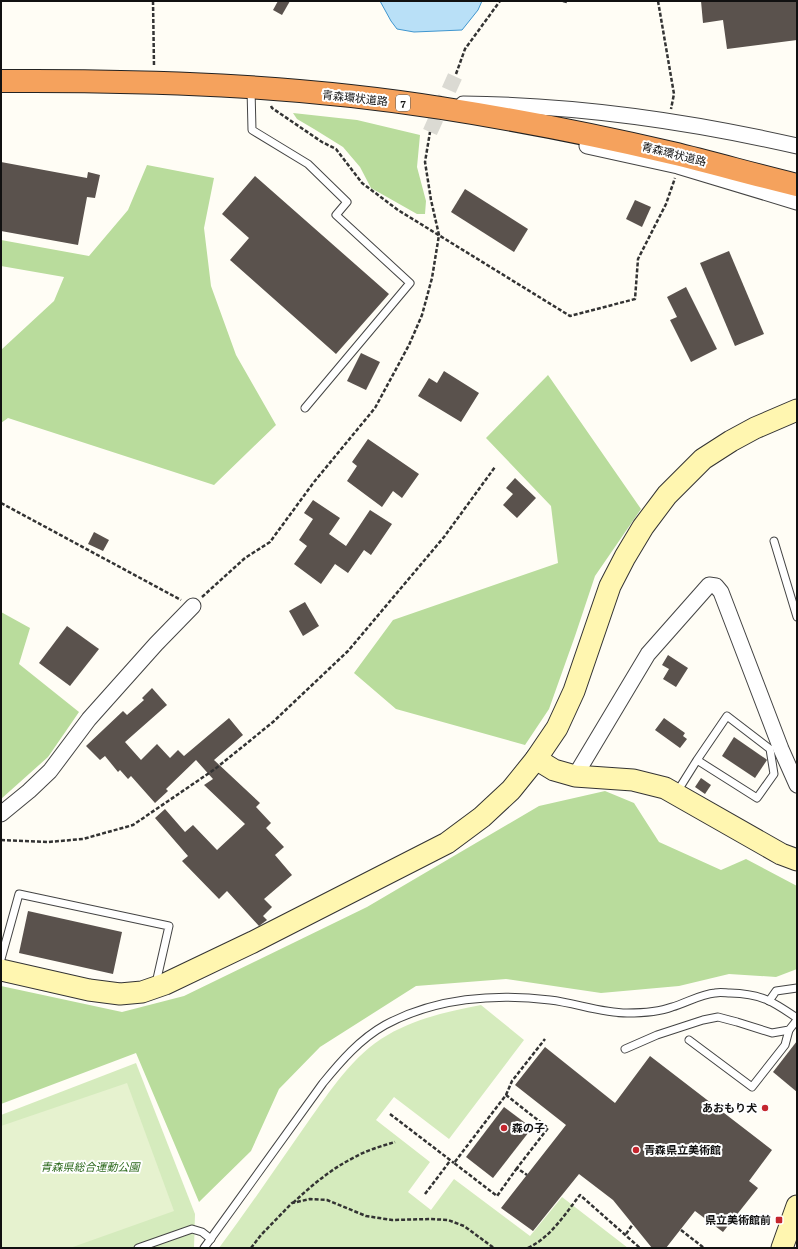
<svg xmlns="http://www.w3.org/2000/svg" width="798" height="1249" font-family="'Roboto Serif','Noto Sans JP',serif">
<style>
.green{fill:#d5ebbd}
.forest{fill:#b9dc9c}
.pitch{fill:#e6f2cf}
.water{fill:#b9e0f7;stroke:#3f96cf}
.building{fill:#5a524d}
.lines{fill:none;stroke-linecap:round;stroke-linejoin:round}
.street-tunnel{stroke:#dbdad3;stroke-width:15;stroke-dasharray:15 8;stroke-linecap:butt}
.lane-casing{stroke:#444;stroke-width:9}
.street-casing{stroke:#444;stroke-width:17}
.secondary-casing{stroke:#333;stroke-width:23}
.highway-casing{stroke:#222;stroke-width:24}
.path{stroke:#333;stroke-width:2.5;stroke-dasharray:4 2;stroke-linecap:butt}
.lane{stroke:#fff;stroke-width:7}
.street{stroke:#fff;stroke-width:15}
.secondary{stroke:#fff6b0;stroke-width:21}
.highway{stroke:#f5a25d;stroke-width:22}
.poi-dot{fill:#c4262e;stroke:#fff;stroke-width:1.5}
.labels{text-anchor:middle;stroke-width:4;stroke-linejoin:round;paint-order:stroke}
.shield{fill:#fff;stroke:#585858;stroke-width:1}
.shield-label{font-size:10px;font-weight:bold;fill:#111}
.street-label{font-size:11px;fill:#111;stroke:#fff}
.poi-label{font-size:11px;font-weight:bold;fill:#111;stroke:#fff;text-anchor:end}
.park-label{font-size:11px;font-style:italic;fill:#2f6b1f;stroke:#fff}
</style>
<rect width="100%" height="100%" fill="#fffdf5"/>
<!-- green -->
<g class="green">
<path d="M481 1005 524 1040 449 1139 394 1097 376 1120 430 1162 408 1192 431 1210 454 1179 530 1236 562 1197 628 1248H219C248 1209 275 1169 303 1129 326 1097 348 1061 381 1039 412 1019 446 1012 481 1005Z"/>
<path d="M136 1063 195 1214 194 1248H1V1115Z"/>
</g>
<!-- forest -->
<g class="forest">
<path d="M293 113 357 120 420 135 417 167 426 201 425 214H417L371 188 360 167 343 147 314 129 297 119Z"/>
<path d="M147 165 214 178 204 228 211 286 236 355 276 425 214 485 8 418 1 423V350L54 301 64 277 1 266V240L89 256 128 210Z"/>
<path d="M548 375 641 509 595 576 575 636 549 709 525 745 396 709 354 673 393 620 558 563 551 506 486 438Z"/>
<path d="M1 612 30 628 19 664 79 712 48 757 1 799Z"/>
<path d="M605 791 634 803 659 842 721 870 746 859 797 886V969L776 977 729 974 679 986 601 993 506 979 416 986 320 1047 279 1089 251 1151 199 1202 136 1053 1 1104V986L122 1012 184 996 367 907 539 806Z"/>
</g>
<!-- pitch -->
<path class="pitch" d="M127 1083 174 1211 70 1248H1V1126Z"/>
<!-- water -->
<path class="water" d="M380 1H482L478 10 462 30 414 32 397 29 391 21Z"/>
<!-- building -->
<g class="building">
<path d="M278 1H290L282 15 273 10Z"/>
<path d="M701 1H797V40L727 49 723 20 703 23Z"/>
<path d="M1 162 87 178 88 172 100 175 95 198 87 197 78 245 1 231Z"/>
<path d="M255 176 389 294 336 354 230 260 249 238 222 214Z"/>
<path d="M465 189 528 229 514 252 451 212Z"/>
<path d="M635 200 651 207 642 227 626 219Z"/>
<path d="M729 251 764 334 735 346 700 263Z"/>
<path d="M686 287 717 349 691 362 670 320 677 317 667 297Z"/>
<path d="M361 353 380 362 366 390 347 381Z"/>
<path d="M444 371 479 393 461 422 418 396 429 378 437 383Z"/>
<path d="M368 439 419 474 402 498 393 491 382 507 347 481 357 466 352 462Z"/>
<path d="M515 478 536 498 517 518 503 505 513 494 506 488Z"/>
<path d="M313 500 340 518 329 534 346 546 370 510 392 524 371 555 364 550 348 573 335 564 321 584 294 564 307 546 299 540 313 519 304 513Z"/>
<path d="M94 532 109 540 103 551 88 544Z"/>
<path d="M305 602 319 626 303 636 289 611Z"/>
<path d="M67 626 99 649 70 686 39 663Z"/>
<path d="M668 655 688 668 676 687 663 679 669 669 662 665Z"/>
<path d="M152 688 167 705 125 742 141 760 157 744 170 758 178 750 184 756 229 718 243 735 214 760 260 803 256 807 271 823 266 828 284 847 275 855 292 875 264 899 272 907 263 916 267 920 259 926 227 891 219 899 182 861 188 856 155 818 165 809 185 832 193 825 217 850 245 824 204 785 213 779 196 760 166 789 168 791 155 803 131 776 128 779 120 770 118 772 105 756 100 760 86 746 123 711 127 715 144 700 142 698Z"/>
<path d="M664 718 685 733 683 736 687 739 680 748 655 730Z"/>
<path d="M734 737 766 759 767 760 755 778 722 756Z"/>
<path d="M701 778 711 785 705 794 695 787Z"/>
<path d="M28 911 122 932 113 974 19 953Z"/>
<path d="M797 1041V1092L773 1072Z"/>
<path d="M545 1047 615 1103 650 1056 772 1150 749 1181 758 1188 723 1232 695 1211 666 1248H652L613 1200 579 1174 533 1231 501 1208 566 1125 515 1085Z"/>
<path d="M504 1107 532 1128 493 1178 466 1157Z"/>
</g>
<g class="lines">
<!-- street-tunnel -->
<path class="street-tunnel" d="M430 132 456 74"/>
<defs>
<g id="lane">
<path d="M251 89 252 130 308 164 347 202 336 215 410 283 305 408"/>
<path d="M774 541 797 617"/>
<path d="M677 792 697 760 727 716 770 749 774 774 757 798 697 760"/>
<path d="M1 959 19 894 169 926 156 983"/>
<path d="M769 1001 776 991 797 988"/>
<path d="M689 1040 752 1087 785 1045 789 1030"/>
<path d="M625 1049 657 1035 703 1020 718 1017 737 1022 772 1033 789 1030 797 1020"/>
<path d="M138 1248 192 1229 202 1232 211 1239"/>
<path d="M204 1248 323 1083C341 1061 360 1039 385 1025 435 998 495 993 550 1000 576 1003 601 1013 627 1013 642 1013 659 1012 672 1007 686 1003 701 994 715 993 720 992 726 993 730 993 762 994 772 1001 797 1018"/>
</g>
<g id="street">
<path d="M463 104C575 105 688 121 797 146"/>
<path d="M587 146 678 166 797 202"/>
<path d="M575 776 648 654 709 585 716 586 721 592 781 749 797 785"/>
<path d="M1 814 29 791 50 771 89 719 156 644 193 606"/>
</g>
<g id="secondary">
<path d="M536 759 554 770 575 776 633 780 665 788 781 854 797 860"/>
<path d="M1 970 89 990 120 994 142 992 165 984 253 942 447 843 482 817 511 790 536 759 557 728 574 691 610 586 625 557 643 527 667 495 703 459 731 441 755 428 797 410"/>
<path d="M782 1248 797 1206"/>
</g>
<path id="highway" d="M1 81C148 80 296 85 441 108 518 120 595 135 672 153 714 163 755 175 797 185"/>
</defs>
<!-- lane casing -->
<use href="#lane" class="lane-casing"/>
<!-- street casing -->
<use href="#street" class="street-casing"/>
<!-- secondary casing -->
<use href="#secondary" class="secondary-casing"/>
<!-- highway casing -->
<use href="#highway" class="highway-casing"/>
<!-- path -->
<g class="path">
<path d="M153 1 154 66"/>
<path d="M563 1 567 2"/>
<path d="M658 1 674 94 671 109"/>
<path d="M456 74 465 49 500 1"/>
<path d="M271 106 272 108 322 142 336 149 362 183 398 210 570 316 635 299 638 259 666 204 675 178"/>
<path d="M1 503 181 600"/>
<path d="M202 597 245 558 270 542 314 482 375 408 409 345 422 315 432 278 439 235 431 200 425 162 430 132"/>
<path d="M1 840 48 842 83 839 133 825 215 769 273 722 348 651 444 537 495 467"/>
<path d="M506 1095 512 1081 545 1039"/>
<path d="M390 1114 454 1163"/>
<path d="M517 1168 497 1196 454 1163 506 1095 548 1128 517 1168 527 1175"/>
<path d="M425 1194 450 1161"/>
<path d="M293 1203C312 1185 331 1169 355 1157 367 1150 382 1146 395 1142"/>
<path d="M681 1230 704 1248"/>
<path d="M626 1234 633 1224"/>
<path d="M251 1248 261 1235 292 1203 310 1199 327 1200 366 1216 392 1220 430 1219 448 1220 464 1226 494 1248"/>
<path d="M528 1248C551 1237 565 1214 580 1195L640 1248"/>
</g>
<!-- lane -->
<use href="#lane" class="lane"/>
<!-- street -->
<use href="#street" class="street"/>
<!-- secondary -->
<use href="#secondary" class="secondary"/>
<!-- highway -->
<use href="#highway" class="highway"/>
</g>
<!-- markers -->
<g class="poi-dot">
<circle cx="765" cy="1108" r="4"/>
<circle cx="504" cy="1128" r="4"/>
<circle cx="636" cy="1150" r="4"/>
<rect x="775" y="1216" width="8" height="8" rx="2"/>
</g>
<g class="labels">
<!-- shield labels -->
<rect class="shield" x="396" y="95" width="14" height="16" rx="3"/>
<g class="shield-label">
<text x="403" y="107">7</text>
</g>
<!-- street labels -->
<g class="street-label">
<text transform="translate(355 98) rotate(6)" y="4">青森環状道路</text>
<text transform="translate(674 154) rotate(14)" y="4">青森環状道路</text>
</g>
<!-- poi labels -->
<g class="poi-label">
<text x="757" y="1112">あおもり犬</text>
<text x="512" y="1132" text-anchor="start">森の子</text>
<text x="644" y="1154" text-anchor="start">青森県立美術館</text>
<text x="771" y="1224">県立美術館前</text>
</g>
<!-- park labels -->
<g class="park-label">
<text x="90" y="1171">青森県総合運動公園</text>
</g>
</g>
<!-- border -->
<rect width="798" height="1249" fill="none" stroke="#111111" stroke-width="4"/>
</svg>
